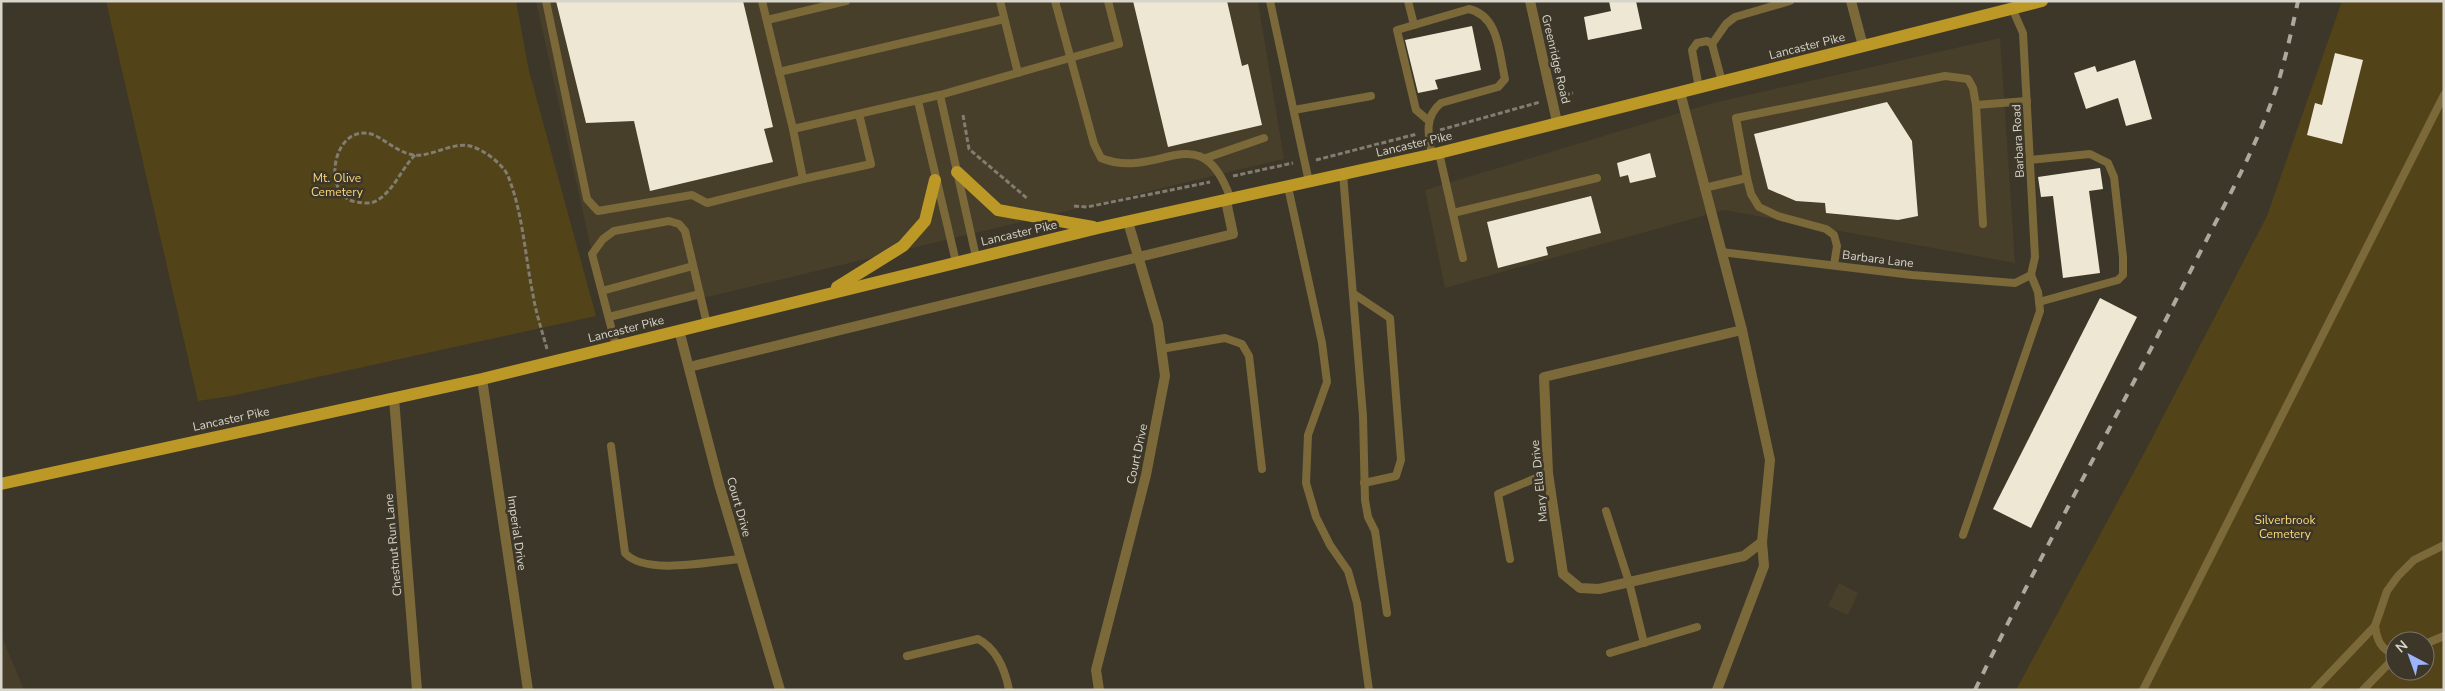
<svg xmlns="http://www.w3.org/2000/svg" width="2445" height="691" font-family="'Nunito Sans',sans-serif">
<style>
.built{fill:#473f2a}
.green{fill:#534318;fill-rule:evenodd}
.building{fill:#eee7d4}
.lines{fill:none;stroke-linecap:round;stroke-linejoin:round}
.path{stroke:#827d71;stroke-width:3;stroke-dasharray:5 2.5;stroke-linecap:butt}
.lane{stroke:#7b693a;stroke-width:8}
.street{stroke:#7b693a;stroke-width:10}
.primary{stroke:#bc9827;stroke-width:12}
.rail{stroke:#aca89d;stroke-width:4;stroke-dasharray:9 9;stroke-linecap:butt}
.labels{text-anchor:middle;stroke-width:5;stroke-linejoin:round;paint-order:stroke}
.street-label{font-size:12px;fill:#d8d5cb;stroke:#3d3729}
.park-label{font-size:12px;fill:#fbd777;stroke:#3d3729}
</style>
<rect width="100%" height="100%" fill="#3d3729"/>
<!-- built -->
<g class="built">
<path d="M536 1H1258L1284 159 607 321Z"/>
<path d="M2000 38 2015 263 1724 210 1445 288 1425 190 1713 103Z"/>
<path d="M1839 583 1858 593 1848 615 1828 606Z"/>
<path d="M1 635 24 690H1Z"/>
</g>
<!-- green -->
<g class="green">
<path d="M106 1H516L529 71 596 316 231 396 198 401Z"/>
<path d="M2342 1H2444V690H2016L2149 444 2267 216ZM2395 641H2425V671H2395Z"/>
</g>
<!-- building -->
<g class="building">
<path d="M556 1H743L773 127 764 129 773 162 650 191 634 121 586 123Z"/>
<path d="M1133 1H1227L1242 66 1248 64 1262 125 1168 147Z"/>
<path d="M1609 1H1636L1642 29 1588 40 1584 17 1611 11Z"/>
<path d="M1472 26 1481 70 1435 80 1438 89 1418 93 1405 40Z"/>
<path d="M2335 53 2363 60 2342 144 2307 135 2315 103 2322 105Z"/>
<path d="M2135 60 2152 119 2126 126 2118 98 2086 109 2074 73 2095 66 2097 72Z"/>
<path d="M1887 102 1912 141 1918 216 1898 220 1826 213 1825 203 1796 201 1768 189 1754 134Z"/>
<path d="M1650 153 1656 177 1630 183 1628 175 1620 177 1617 163Z"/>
<path d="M2100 168 2103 189 2089 191 2100 273 2063 278 2053 196 2041 197 2038 177Z"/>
<path d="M1591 196 1601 233 1546 247 1548 255 1498 268 1487 222Z"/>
<path d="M2100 298 2137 317 2031 528 1993 509Z"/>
</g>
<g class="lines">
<!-- path -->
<g class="path">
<path d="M1565 95 1573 93"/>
<path d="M963 115 969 149 1028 199"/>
<path d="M1440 130 1540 102"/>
<path d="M415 155C402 168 393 192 376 201 371 204 363 203 357 202 320 198 332 120 374 135 387 141 399 153 414 155 432 157 451 142 470 146 483 149 503 164 508 176 523 213 525 256 533 295 536 313 542 331 547 349"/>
<path d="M1316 160 1417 134"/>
<path d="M1233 176 1293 163"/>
<path d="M1074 206 1087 207 1210 182"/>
</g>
<!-- lane -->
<g class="lane">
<path d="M546 1 587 199 598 211 692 195 707 203 803 179 793 129 940 95 1119 44 1108 1"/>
<path d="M762 1 793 129"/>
<path d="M1000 1 1018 73"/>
<path d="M1055 1 1094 144 1101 158C1158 182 1201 112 1231 200"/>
<path d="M1270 1 1309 182"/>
<path d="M1408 1 1414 25"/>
<path d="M2012 8 2023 33 2035 257 2031 275"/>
<path d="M767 20 846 1"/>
<path d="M1712 44 1726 24 1735 17 1790 1"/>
<path d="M779 72 1004 19"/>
<path d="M1699 88 1692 50 1697 43 1707 41 1712 44 1722 82"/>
<path d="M940 95 976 257"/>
<path d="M918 101 956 262"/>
<path d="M1294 110 1371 96"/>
<path d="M1429 121 1416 110 1397 30 1469 9C1499 16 1499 53 1505 79L1498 87 1441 103C1424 117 1428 135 1432 155"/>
<path d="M1439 153 1463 258"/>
<path d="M1206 158 1264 138"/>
<path d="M2030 160 2090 154 2108 163 2114 177 2123 257V275L2118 280 2039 302"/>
<path d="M1343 174 1363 416 1365 500 1368 517 1375 531 1387 613"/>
<path d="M1747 178 1751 194 1759 207 1778 216 1826 229 1834 235 1837 246 1834 265"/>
<path d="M803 179 871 164 859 114"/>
<path d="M1288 187 1322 343 1327 382 1308 435 1306 483 1316 517 1330 545 1348 571 1357 603 1369 690"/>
<path d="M1704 188 1747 178 1736 118 1945 76 1968 79 1973 88 1976 105"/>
<path d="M1453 213 1597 178"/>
<path d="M1983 224 1976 105 2027 101"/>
<path d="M1721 252 1912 275 2015 283 2031 275"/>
<path d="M602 291 693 266"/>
<path d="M1354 294 1390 318 1401 460 1396 476 1364 483"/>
<path d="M609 317 700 294"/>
<path d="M616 346 592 254 603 239 614 231 669 221 679 224 685 231 707 324"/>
<path d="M1161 349 1225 338 1242 344 1249 356 1262 469"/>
<path d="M611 446 625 553C645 576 713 561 741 559"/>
<path d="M1606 511 1629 582 1644 643"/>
<path d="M1963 535 2040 311 2038 292 2031 275"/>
<path d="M1510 559 1498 494 1548 473"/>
<path d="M2375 626C2377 641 2381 649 2395 655"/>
<path d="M2425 644 2444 636"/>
<path d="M1610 653 1697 627"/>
<path d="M907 656 978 639C997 649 1005 669 1009 690"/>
<path d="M2143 690 2444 95"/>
<path d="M2314 690 2375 626 2387 591 2398 576 2414 560 2444 545"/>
<path d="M2363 690 2395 657"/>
</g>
<!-- street -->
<g class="street">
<path d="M1530 1 1557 122"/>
<path d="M1851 1 1863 46"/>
<path d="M1680 92 1742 330"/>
<path d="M679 330 719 484 780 690"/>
<path d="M1742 330 1770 460 1762 542 1744 556 1599 589 1580 588 1563 574 1548 473 1544 377Z"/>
<path d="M689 367 1233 234 1226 201"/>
<path d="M482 379 528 690"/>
<path d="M394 398 417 690"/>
<path d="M1099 690 1096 670 1146 475 1165 376 1158 324 1128 222"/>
<path d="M1717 690 1764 566 1762 542"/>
</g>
<!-- primary -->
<g class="primary">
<path d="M957 172 998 210 1093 227"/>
<path d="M837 287 903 246 925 221 935 180"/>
<path d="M1 484 482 379 1098 228 1439 153 2042 1"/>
</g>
<!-- rail -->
<path class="rail" d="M1975 690C2042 551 2118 416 2187 278 2219 214 2256 151 2278 83 2286 56 2292 29 2298 1"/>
</g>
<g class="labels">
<!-- street labels -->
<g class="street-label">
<text transform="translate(1807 46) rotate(-14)" y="4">Lancaster Pike</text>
<text transform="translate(1556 59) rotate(77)" y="4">Greenridge Road</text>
<text transform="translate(2018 141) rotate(-93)" y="4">Barbara Road</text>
<text transform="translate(1414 144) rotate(-13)" y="4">Lancaster Pike</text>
<text transform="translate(1019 233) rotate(-13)" y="4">Lancaster Pike</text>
<text transform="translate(1878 259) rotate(7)" y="4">Barbara Lane</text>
<text transform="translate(626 329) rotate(-14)" y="4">Lancaster Pike</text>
<text transform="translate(231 419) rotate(-12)" y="4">Lancaster Pike</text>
<text transform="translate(1137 454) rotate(-78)" y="4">Court Drive</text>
<text transform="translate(1539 481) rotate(-96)" y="4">Mary Ella Drive</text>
<text transform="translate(739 507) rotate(74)" y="4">Court Drive</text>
<text transform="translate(517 533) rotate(82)" y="4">Imperial Drive</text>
<text transform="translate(393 545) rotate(-95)" y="4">Chestnut Run Lane</text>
</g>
<!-- park labels -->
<g class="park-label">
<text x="337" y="182">Mt. Olive<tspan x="337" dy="14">Cemetery</tspan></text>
<text x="2285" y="524">Silverbrook<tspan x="2285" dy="14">Cemetery</tspan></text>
</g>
</g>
<!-- border -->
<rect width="2445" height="691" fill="none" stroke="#d8d5cb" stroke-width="5"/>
<!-- north arrow -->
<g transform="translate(2410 656) rotate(319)"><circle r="24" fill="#3d3729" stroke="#7b766a"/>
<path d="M0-4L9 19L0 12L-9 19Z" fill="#9cb4fd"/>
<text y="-8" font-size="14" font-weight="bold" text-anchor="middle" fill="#d8d5cb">N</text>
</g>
</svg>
